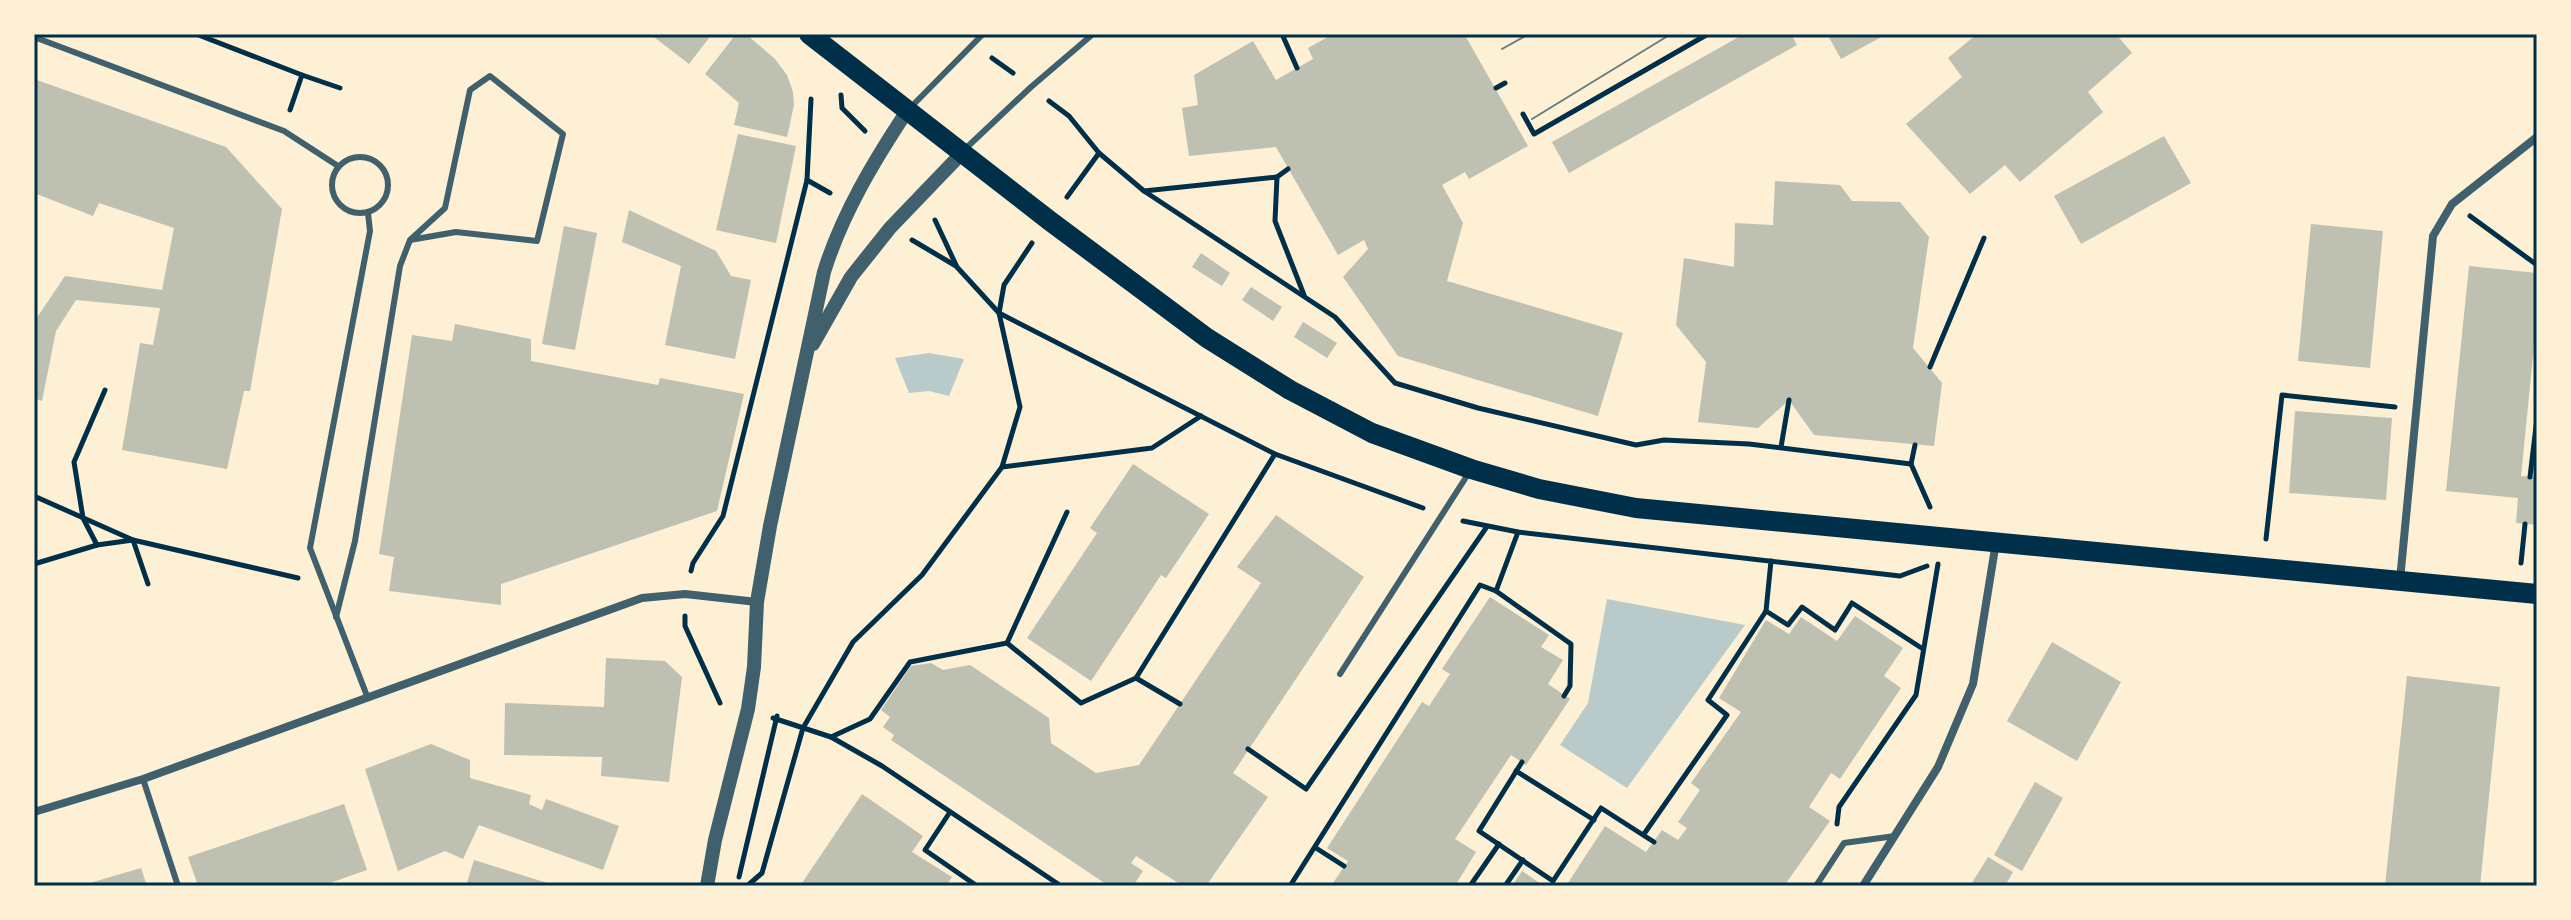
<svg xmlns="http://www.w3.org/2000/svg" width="2571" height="920" font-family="'Exo 2',sans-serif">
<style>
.green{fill:#b9caca}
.building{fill:#bec0b2}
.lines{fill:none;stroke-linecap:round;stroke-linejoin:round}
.path{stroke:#003049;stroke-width:5}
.service{stroke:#3f606c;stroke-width:6}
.minor{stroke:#3f606c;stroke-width:8}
.tertiary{stroke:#3f606c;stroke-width:14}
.primary{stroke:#003049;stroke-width:20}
.tram{stroke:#657d81;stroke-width:2}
.neatline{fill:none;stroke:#003049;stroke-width:3}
</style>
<rect width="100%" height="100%" fill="#fdf0d5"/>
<!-- green -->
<g class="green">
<path d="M929 353 964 359 949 396 929 391 909 393 895 358Z"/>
<path d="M1607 599 1745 625 1627 788 1560 745 1588 703Z"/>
</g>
<!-- building -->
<g class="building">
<path d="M650 34H712L689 64Z"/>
<path d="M736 34H746L775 59 787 75 793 92 794 105 787 137 734 125 739 103 705 74Z"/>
<path d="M1333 34H1471L1466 37 1528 146 1469 179 1465 172 1442 185 1463 223 1447 281 1623 333 1598 416 1398 356 1343 277 1368 249 1364 240 1338 255 1276 147 1189 156 1182 108 1198 105 1194 75 1253 41 1276 80 1313 59 1308 48Z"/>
<path d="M1744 34H1791L1797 45 1569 173 1552 142Z"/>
<path d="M1827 34H1887L1841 59Z"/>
<path d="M1977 34H2116L2132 53 2088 92 2103 112 2020 182 2005 165 1970 194 1906 124 1962 77 1948 58Z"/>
<path d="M34 79 226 147 282 209 250 391H244L227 469 122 450 140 343 153 345 160 308 76 300 56 331 42 401 34 398V322L65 276 162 290 174 228 99 203 93 216 34 193Z"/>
<path d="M738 134 796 146 776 243 716 230Z"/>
<path d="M2164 136 2191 183 2081 244 2054 196Z"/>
<path d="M1775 181 1840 185 1852 201 1900 202 1929 237 1913 348 1942 383 1934 446 1814 435 1789 400 1758 428 1698 422 1706 362 1676 325 1684 258 1734 267 1735 223 1773 225Z"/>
<path d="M629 210 716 251 731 276 751 280 735 359 665 345 681 266 622 242Z"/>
<path d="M2311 224 2383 231 2370 368 2298 361Z"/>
<path d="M564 226 597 233 575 350 542 344Z"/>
<path d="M1201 253 1230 273 1222 286 1192 267Z"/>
<path d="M2469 266 2537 273V316L2521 476 2537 477V525L2516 523 2518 498 2446 491Z"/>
<path d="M1251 287 1282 307 1273 321 1242 300Z"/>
<path d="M1303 322 1337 343 1327 358 1294 337Z"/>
<path d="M455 324 531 339V361L658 385 660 378 744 394 717 511 501 584V605L389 591 394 557 379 554 412 335 452 341Z"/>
<path d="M2295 411 2392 418 2386 500 2289 493Z"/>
<path d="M1133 464 1209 514 1166 578 1161 575 1091 681 1027 638 1097 533 1090 528Z"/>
<path d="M1276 515 1364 577 1233 773 1268 797 1206 886H1183L1136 856 1131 863 1143 871 1133 886H1109L891 740 894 735 883 727 890 717 881 710 911 666 931 663 943 670 970 665 1049 718 1051 743 1096 773 1139 765 1261 583 1237 567Z"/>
<path d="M1490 597 1549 635 1541 647 1563 660 1548 684 1570 699 1526 765 1511 755 1455 839 1476 852 1455 886H1331L1348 861 1327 848 1422 702 1429 706 1450 674 1442 669Z"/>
<path d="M1855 616 1903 648 1884 676 1901 688 1840 779 1831 773 1809 807 1830 821 1784 886H1566L1605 826 1646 852 1662 830 1678 840 1687 828 1678 822 1700 790 1691 783 1741 712 1719 698 1766 620 1789 634 1801 617 1837 641Z"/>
<path d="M2052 642 2121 682 2077 761 2007 721Z"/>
<path d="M606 658 665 661 682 677 669 782 601 776 602 757 504 755 505 703 604 707Z"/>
<path d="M2407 676 2500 687 2480 886H2385Z"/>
<path d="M431 744 470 760V778L531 795 529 804 542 810 546 799 619 826 603 870 479 825 463 859 445 851 398 871 365 769Z"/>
<path d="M2035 782 2063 798 2022 871 1994 855Z"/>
<path d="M862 794 923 836 912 852 952 877 946 886H800Z"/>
<path d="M344 804 367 870 321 886H198L188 857Z"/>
<path d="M1988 857 2013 872 2005 886H1970Z"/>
<path d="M474 860 554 885V886H466Z"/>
<path d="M141 868 147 886H83V885Z"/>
<path d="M1522 871 1544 886H1512Z"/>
</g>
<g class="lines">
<!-- path -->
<g class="path">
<path d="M196 34 302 75 290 110"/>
<path d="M1282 34 1297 68"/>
<path d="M992 58 1013 73"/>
<path d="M302 75 340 88"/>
<path d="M1496 88 1505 83"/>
<path d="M841 95 842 108 865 131"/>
<path d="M1049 101 1069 116 1099 153 1144 191 1335 317 1395 383 1478 408 1636 445 1664 440 1749 444 1911 464"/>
<path d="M1523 114 1534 134 1708 34"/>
<path d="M1277 177 1288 169"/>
<path d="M807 180 830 193"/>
<path d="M1144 191 1277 177 1275 221 1304 295"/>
<path d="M1067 197 1099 153"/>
<path d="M2470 216 2537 265"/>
<path d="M935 220 956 265"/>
<path d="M912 240 956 266 999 313 1275 454 1423 508"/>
<path d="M1930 367 1984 238"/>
<path d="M1915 445 1911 464 1930 507"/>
<path d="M1781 447 1789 400"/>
<path d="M1002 467 1152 448 1201 416"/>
<path d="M2530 477 2537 418"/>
<path d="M34 496 133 540 148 584"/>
<path d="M1463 521 1518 532 1900 576 1927 566"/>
<path d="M1518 532 1496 591 1571 644 1570 686 1564 696"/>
<path d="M2266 539 2282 395 2395 407"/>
<path d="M97 545 83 518 74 462 105 390"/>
<path d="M2521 563 2525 524"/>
<path d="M34 564 97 545 133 540 298 578"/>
<path d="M691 571 693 563 723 516 807 180 811 99"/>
<path d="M1766 611 1771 561"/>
<path d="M685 616V626L720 703"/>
<path d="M1007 643 1067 512"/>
<path d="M1136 678 1180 704"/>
<path d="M773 718 831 737 882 766 1061 886"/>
<path d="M831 737 870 719 910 662 1007 643 1081 703 1136 678 1275 454"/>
<path d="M1248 749 1306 789 1486 528"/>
<path d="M1522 762 1479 831 1553 881 1601 808 1654 842"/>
<path d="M1516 771 1594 820"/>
<path d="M950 812 925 850 977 886"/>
<path d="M1837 824 1839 807 1916 695 1938 564"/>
<path d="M1644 834 1727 715 1708 700 1766 611 1788 625 1802 607 1835 630 1852 603 1923 649"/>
<path d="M1316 848 1344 866"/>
<path d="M739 877 777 716"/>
<path d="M747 886 762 873 803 728 853 642 922 575 1002 467 1020 407 999 313 1004 285 1032 243"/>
<path d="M1290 886 1480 585 1496 591"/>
<path d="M1470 886 1499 844"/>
<path d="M1505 886 1523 860"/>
</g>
<!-- service -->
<g class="service">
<path d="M34 37 284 131 338 166"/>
<path d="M910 108 983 34"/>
<path d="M964 150 1031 87 1093 34"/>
<circle cx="360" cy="185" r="28"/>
<path d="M336 617 355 541 400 266 410 240 445 208 470 90 490 76 563 134 537 241 456 232 410 240"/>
<path d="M1340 674 1470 471"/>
<path d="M367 696 310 548 370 231 368 213"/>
<path d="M143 779 178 886"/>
<path d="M1816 886 1844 843 1895 836"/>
</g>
<!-- minor -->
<g class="minor">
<path d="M2400 580 2433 236 2452 204 2537 137"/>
<path d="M34 812 143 779 642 598 685 594 757 602"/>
<path d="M1863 886 1938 767 1973 684 1996 542"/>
</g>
<!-- tertiary -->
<g class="tertiary">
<path d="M813 344 851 277 890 228 962 153"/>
<path d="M707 886 715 840 748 709 754 667 757 602 770 526 824 272C842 214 874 161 907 111"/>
</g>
<!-- primary -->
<path class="primary" d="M809 34 1050 221 1207 338 1290 390 1372 433 1471 469 1539 489 1636 508 2537 594"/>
<!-- tram -->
<g class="tram">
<path d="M1502 49 1529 34"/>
<path d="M1532 119 1671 34"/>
</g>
</g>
<!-- border -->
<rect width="2571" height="920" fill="none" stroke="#fdf0d5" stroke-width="72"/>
<rect x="36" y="36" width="2499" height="848" class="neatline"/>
</svg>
